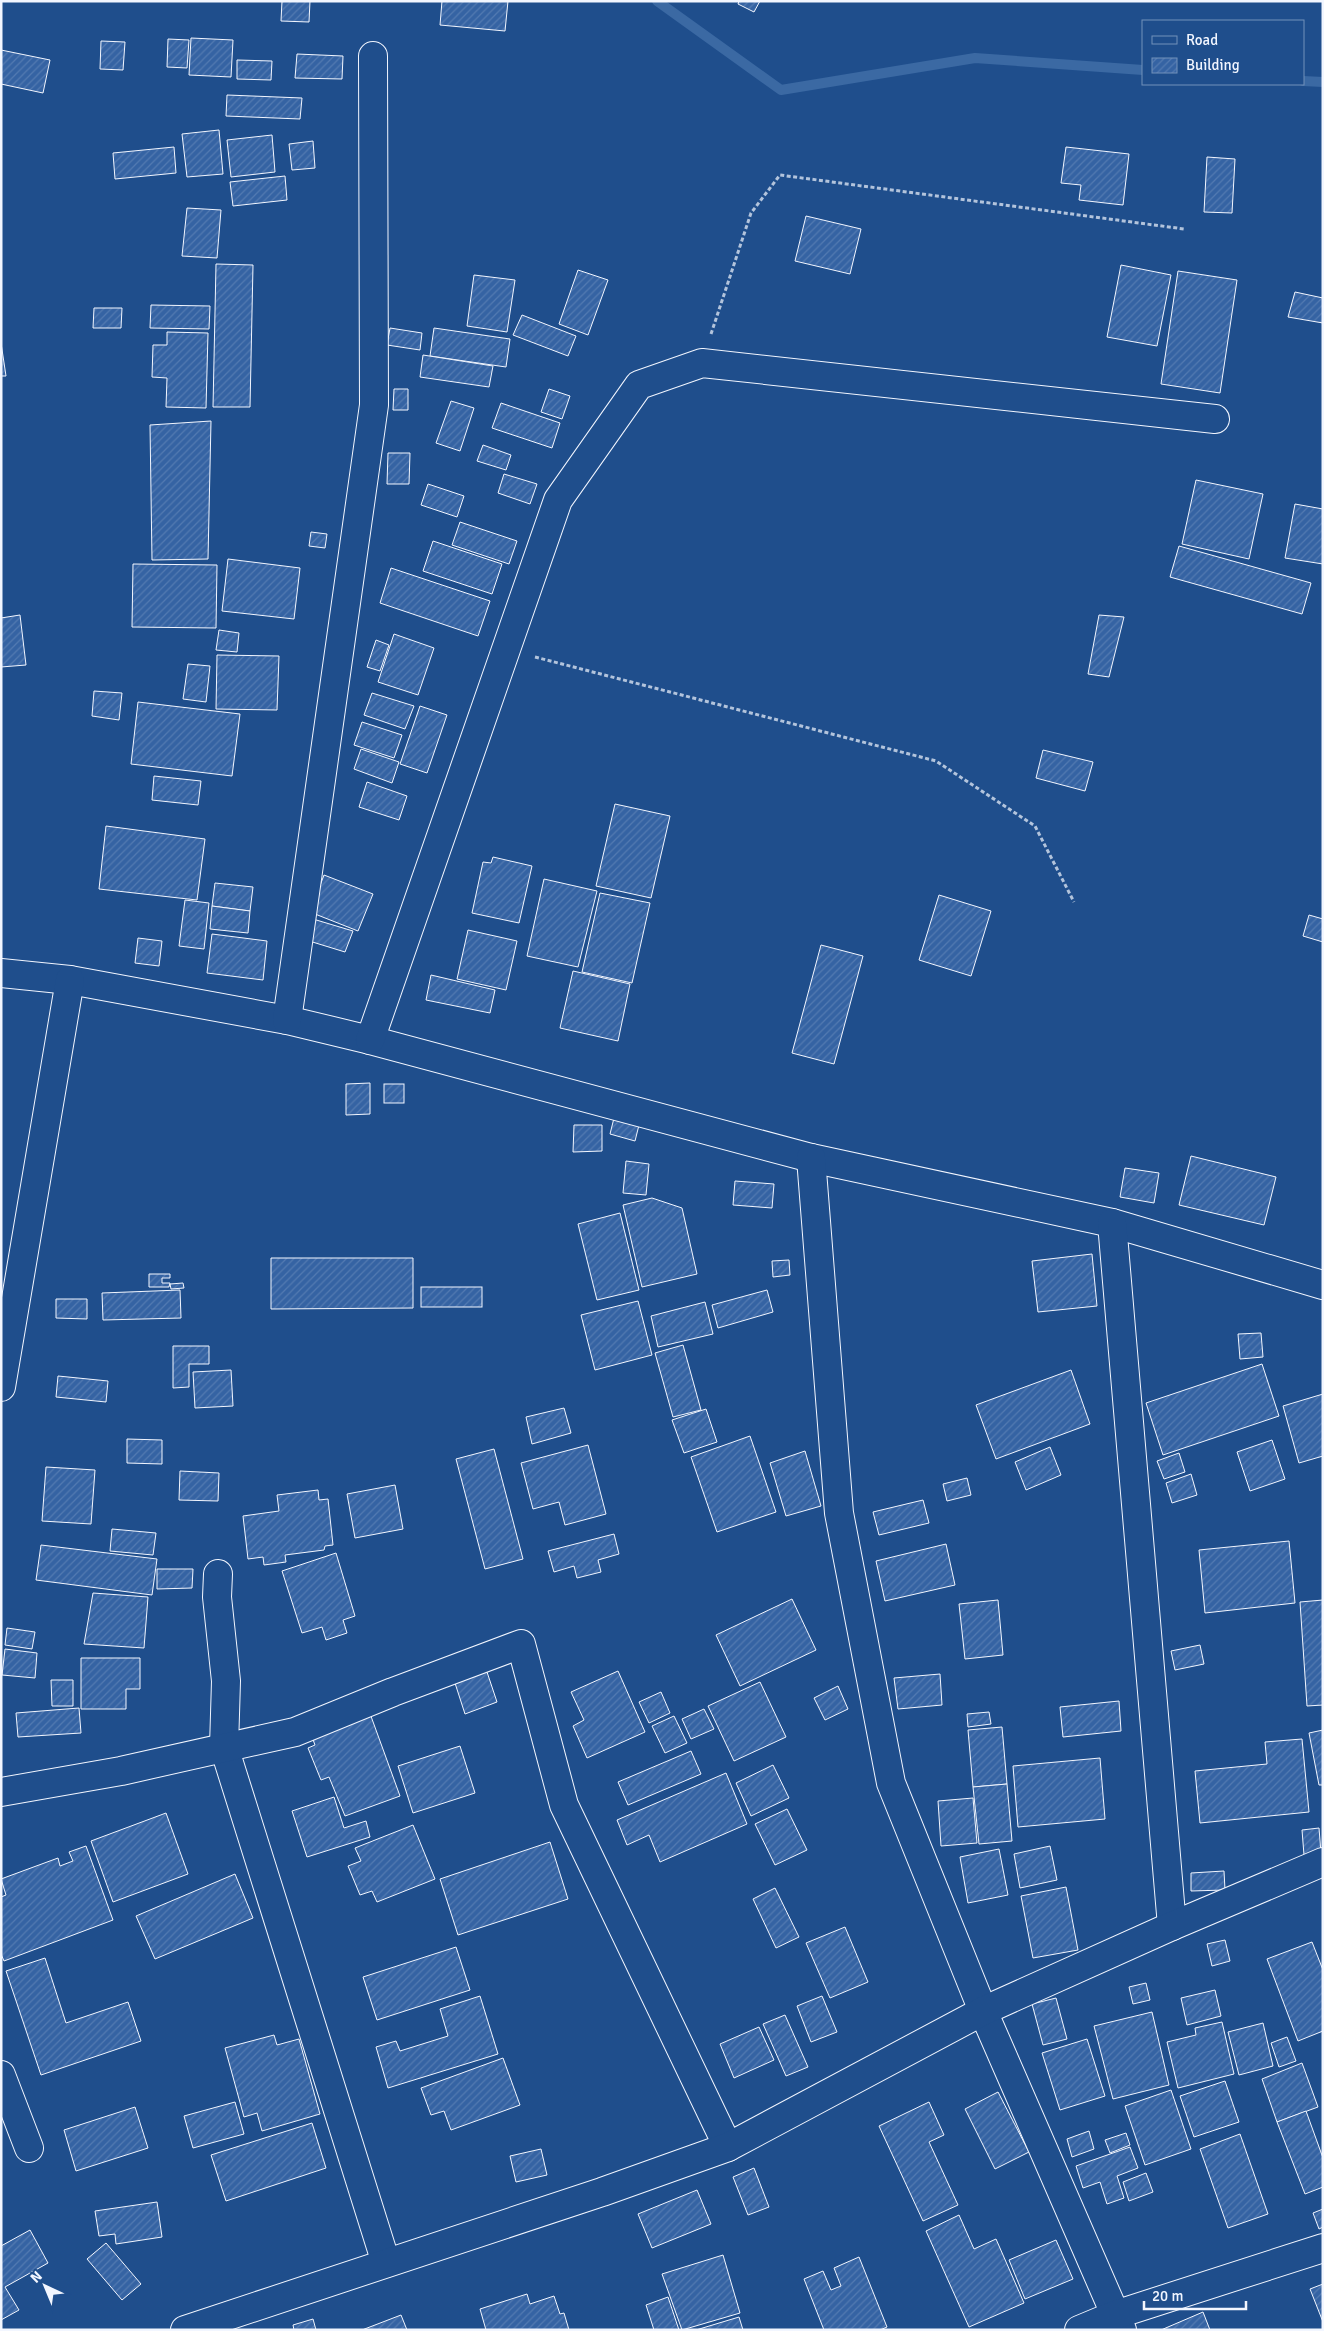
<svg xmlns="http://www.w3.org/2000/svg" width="1324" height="2331" font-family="Signika,sans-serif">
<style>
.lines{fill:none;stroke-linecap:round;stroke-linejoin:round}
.stream{stroke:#3b69a3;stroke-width:10}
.building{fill:url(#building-hatch);stroke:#f2f6ff}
.minor-casing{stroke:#f2f6ff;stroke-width:30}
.path{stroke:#b3c4dc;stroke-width:3;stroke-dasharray:4 2.5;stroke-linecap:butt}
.minor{stroke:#1f4e8c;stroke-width:28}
</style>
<defs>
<pattern id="building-hatch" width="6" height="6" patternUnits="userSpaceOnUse" patternTransform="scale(1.25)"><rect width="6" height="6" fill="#3563a3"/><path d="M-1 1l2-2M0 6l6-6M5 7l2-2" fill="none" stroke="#537ab1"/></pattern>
</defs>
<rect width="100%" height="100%" fill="#1f4e8c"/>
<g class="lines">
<!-- stream -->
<g class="stream">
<path d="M657 1 781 90 975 58 1143 70"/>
<path d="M1303 81 1323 82"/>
</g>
</g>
<!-- building -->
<g class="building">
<path d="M282 1H310L309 22 281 21Z"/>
<path d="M442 1H508L505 31 440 25Z"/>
<path d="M739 1H760L754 12 738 4Z"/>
<path d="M191 38 233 40 231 77 189 75Z"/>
<path d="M168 39 189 40 187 68 167 67Z"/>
<path d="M101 41 125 42 123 70 100 69Z"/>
<path d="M1 50 50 60 43 93 1 84Z"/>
<path d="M297 54 343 56 342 79 295 78Z"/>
<path d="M237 60 272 61 271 80 237 79Z"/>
<path d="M227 95 302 98 300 119 226 116Z"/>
<path d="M219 130 223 174 187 177 182 134Z"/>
<path d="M272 135 275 172 231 177 227 140Z"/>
<path d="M313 141 315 168 292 170 289 144Z"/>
<path d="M174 147 176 173 115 179 113 153Z"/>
<path d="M1066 147 1129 154 1123 205 1079 200 1081 185 1061 183Z"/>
<path d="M1207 157 1235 159 1232 213 1204 212Z"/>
<path d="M285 176 287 200 233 206 230 182Z"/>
<path d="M187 208 221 210 217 258 182 256Z"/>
<path d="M806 216 861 229 850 274 795 261Z"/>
<path d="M216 264 253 265 250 407H213Z"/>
<path d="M1121 265 1171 275 1157 346 1107 337Z"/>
<path d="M578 270 608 280 588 335 559 324Z"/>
<path d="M1178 271 1237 280 1220 393 1161 384Z"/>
<path d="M474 275 515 280 507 332 467 326Z"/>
<path d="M1295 292 1323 298V323L1288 317Z"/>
<path d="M151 305 210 306 209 329 150 328Z"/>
<path d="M94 308H122L121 328H93Z"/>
<path d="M522 315 576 336 568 356 513 335Z"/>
<path d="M390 328 422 333 420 350 387 345Z"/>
<path d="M434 328 510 339 506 367 430 356Z"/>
<path d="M167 332 208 333 206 408 166 407 167 378 152 377 153 345H167Z"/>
<path d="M1 343 6 376H1Z"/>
<path d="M423 355 493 366 489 387 420 377Z"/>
<path d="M394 389H408V410H393Z"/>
<path d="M549 389 570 396 562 419 541 412Z"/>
<path d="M451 401 474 408 460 451 436 443Z"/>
<path d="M501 403 560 423 552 448 492 428Z"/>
<path d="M211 421 208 559 152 560 150 425Z"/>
<path d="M483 445 511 455 506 470 477 461Z"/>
<path d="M388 453H410L409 484H387Z"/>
<path d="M504 474 537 484 530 504 498 493Z"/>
<path d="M1196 480 1263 494 1249 559 1182 544Z"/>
<path d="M428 484 464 496 457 517 421 505Z"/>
<path d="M1295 504 1323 509V564L1285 558Z"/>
<path d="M460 522 517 541 509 564 452 545Z"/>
<path d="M311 532 327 534 325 548 309 546Z"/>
<path d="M433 541 502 564 492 594 423 571Z"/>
<path d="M1179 546 1311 583 1302 614 1170 577Z"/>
<path d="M228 559 300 568 294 619 222 611Z"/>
<path d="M133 564 217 565 216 628 132 627Z"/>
<path d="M391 568 490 601 478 636 380 603Z"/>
<path d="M20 615 26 665 1 667V618Z"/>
<path d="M1099 615 1124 617 1109 677 1088 674Z"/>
<path d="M219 630 239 633 237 652 216 650Z"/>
<path d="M394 634 434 648 418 695 378 682Z"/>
<path d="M376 640 389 645 380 671 367 667Z"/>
<path d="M217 655 279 656 277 710 216 709Z"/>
<path d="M188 664 210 666 206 702 183 699Z"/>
<path d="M94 691 122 693 119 720 92 716Z"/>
<path d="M372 693 414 706 405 729 364 715Z"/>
<path d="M138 702 240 714 232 776 131 764Z"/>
<path d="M420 706 447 715 427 773 400 764Z"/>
<path d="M362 722 402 735 394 758 354 745Z"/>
<path d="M361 749 399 762 392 783 354 769Z"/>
<path d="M1043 750 1093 762 1085 791 1036 778Z"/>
<path d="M154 776 201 781 198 805 152 800Z"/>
<path d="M367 782 407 796 399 820 359 807Z"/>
<path d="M615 804 670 816 651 898 596 886Z"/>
<path d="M106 826 205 839 197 900 99 889Z"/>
<path d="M493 857 532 866 519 923 472 913 483 862 491 863Z"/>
<path d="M324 875 373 894 358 931 310 912Z"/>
<path d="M544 879 597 891 578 967 527 956Z"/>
<path d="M215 883 253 887 250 911 212 906Z"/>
<path d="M600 893 650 903 632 983 582 972Z"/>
<path d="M939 895 991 911 971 976 919 960Z"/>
<path d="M185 900 209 903 204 949 179 946Z"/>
<path d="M212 906 250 911 248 933 210 929Z"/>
<path d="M1309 915 1323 919V942L1303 936Z"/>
<path d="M313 919 353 931 345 952 306 940Z"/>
<path d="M468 930 517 941 506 990 457 979Z"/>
<path d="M212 934 267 941 263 980 207 973Z"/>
<path d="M138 938 162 941 159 966 135 963Z"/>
<path d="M821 945 863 956 834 1064 792 1053Z"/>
<path d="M573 971 630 984 618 1041 560 1028Z"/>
<path d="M431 975 495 990 490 1013 426 1000Z"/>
<path d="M370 1083V1114L346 1115V1084Z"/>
<rect x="384" y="1084" width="20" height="19"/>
<path d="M614 1118 639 1125 635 1141 610 1134Z"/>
<path d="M574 1125H602V1151L573 1152Z"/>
<path d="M1191 1156 1276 1177 1264 1225 1179 1205Z"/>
<path d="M626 1161 649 1164 646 1195 623 1193Z"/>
<path d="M1125 1168 1159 1173 1154 1203 1120 1197Z"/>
<path d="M735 1181 774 1184 772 1208 733 1205Z"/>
<path d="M652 1198 682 1208 697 1274 642 1287 623 1205Z"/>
<path d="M620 1213 639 1290 597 1300 578 1224Z"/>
<path d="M1092 1254 1097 1306 1038 1312 1032 1261Z"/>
<path d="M271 1258H413V1308L271 1309Z"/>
<path d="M789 1260 790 1275 773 1277 772 1261Z"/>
<path d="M149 1274H170V1278H162V1283H170L169 1287H149Z"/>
<path d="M183 1283 184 1288 171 1289 170 1284Z"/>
<rect x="421" y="1287" width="61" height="20"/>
<path d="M180 1290 181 1318 103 1320 102 1293Z"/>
<path d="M767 1290 773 1312 718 1328 712 1305Z"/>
<path d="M56 1299H87V1319L56 1318Z"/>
<path d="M638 1301 652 1355 595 1370 581 1315Z"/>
<path d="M705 1302 713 1334 658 1347 651 1316Z"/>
<path d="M1261 1333 1263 1357 1240 1359 1238 1334Z"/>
<path d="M683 1345 701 1410 673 1417 655 1353Z"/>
<path d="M173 1346H209V1364H189V1387L173 1388Z"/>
<path d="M1262 1364 1279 1416 1163 1455 1146 1403Z"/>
<path d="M231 1370 233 1406 195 1408 193 1372Z"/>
<path d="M1071 1370 1090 1424 996 1459 976 1405Z"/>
<path d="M58 1376 108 1381 106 1402 56 1397Z"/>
<path d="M1323 1394V1456L1299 1463 1283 1406Z"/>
<path d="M564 1408 571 1433 532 1444 526 1417Z"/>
<path d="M706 1409 717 1442 684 1453 672 1420Z"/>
<path d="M750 1436 776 1512 717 1532 691 1457Z"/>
<path d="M127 1439 162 1440V1464L127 1463Z"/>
<path d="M1272 1440 1285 1479 1250 1491 1237 1452Z"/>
<path d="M588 1445 606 1514 565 1525 559 1502 533 1509 521 1463Z"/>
<path d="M1050 1447 1061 1475 1026 1490 1015 1462Z"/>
<path d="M494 1449 523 1559 485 1569 456 1459Z"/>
<path d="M805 1451 821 1506 786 1516 770 1463Z"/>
<path d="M1179 1453 1185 1472 1164 1479 1157 1461Z"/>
<path d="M46 1467 95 1470 91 1524 42 1521Z"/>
<path d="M180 1471 219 1473 218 1501 179 1500Z"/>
<path d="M1191 1474 1197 1495 1172 1503 1166 1483Z"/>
<path d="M967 1478 971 1495 947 1501 943 1484Z"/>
<path d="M395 1485 403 1529 355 1538 347 1494Z"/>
<path d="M318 1490 319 1500 328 1499 333 1545 325 1546 324 1550 285 1555 286 1562 264 1565 263 1557 248 1559 243 1516 279 1511 277 1495Z"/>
<path d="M923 1500 929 1523 879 1535 873 1512Z"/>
<path d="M112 1529 156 1533 153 1555 110 1551Z"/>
<path d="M614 1534 619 1554 598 1560 601 1572 577 1578 574 1566 554 1572 548 1551Z"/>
<path d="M1289 1541 1295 1603 1205 1613 1199 1550Z"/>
<path d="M946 1544 955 1585 885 1601 876 1561Z"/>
<path d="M41 1545 157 1559 152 1595 36 1580Z"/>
<path d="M336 1553 355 1616 343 1620 347 1633 326 1640 322 1627 302 1633 282 1571Z"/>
<path d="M157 1569H193L192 1588 157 1589Z"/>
<path d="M93 1593 148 1597 144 1648 84 1644Z"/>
<path d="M792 1599 816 1650 740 1686 716 1635Z"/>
<path d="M998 1600 1003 1655 965 1659 959 1604Z"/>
<path d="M1323 1600V1705L1307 1706 1300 1602Z"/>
<path d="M7 1628 35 1632 32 1649 5 1645Z"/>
<path d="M1200 1645 1204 1664 1175 1670 1171 1651Z"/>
<path d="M5 1649 37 1653 35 1678 2 1675Z"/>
<path d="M81 1658H140V1689H126V1709H81Z"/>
<path d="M486 1669 497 1702 465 1714 454 1680Z"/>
<path d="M618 1671 645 1732 587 1758 573 1726 584 1720 571 1692Z"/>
<path d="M940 1674 942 1705 898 1709 894 1678Z"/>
<path d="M51 1680H73V1706H52Z"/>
<path d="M760 1682 786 1737 734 1761 708 1706Z"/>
<path d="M838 1686 848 1709 825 1720 814 1698Z"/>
<path d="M661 1692 670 1713 649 1723 639 1702Z"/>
<path d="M1119 1701 1121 1731 1063 1737 1060 1707Z"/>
<path d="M79 1708 81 1733 18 1737 16 1713Z"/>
<path d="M368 1708 400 1796 345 1816 329 1777 321 1780 308 1748 315 1745 309 1729Z"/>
<path d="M704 1709 714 1729 691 1739 682 1719Z"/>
<path d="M989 1712 991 1724 968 1727 967 1714Z"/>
<path d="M674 1716 687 1743 665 1753 652 1726Z"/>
<path d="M1002 1727 1007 1784 973 1787 968 1730Z"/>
<path d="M1323 1730V1785H1319L1309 1733Z"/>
<path d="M1302 1739 1309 1812 1200 1823 1195 1771 1267 1764 1265 1742Z"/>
<path d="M460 1746 475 1793 413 1813 398 1766Z"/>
<path d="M691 1751 701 1774 628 1805 618 1782Z"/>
<path d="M1100 1758 1105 1819 1018 1827 1013 1766Z"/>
<path d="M773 1765 789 1798 751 1816 736 1783Z"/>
<path d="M726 1773 747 1824 660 1862 649 1835 627 1845 617 1820Z"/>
<path d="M1007 1784 1012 1841 979 1844 973 1787Z"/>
<path d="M334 1797 344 1828 366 1821 370 1837 307 1857 292 1811Z"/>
<path d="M973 1798 977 1843 941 1846 938 1801Z"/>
<path d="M787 1809 807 1850 775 1865 755 1824Z"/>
<path d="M166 1813 188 1874 113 1902 91 1841Z"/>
<path d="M413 1825 435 1879 377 1902 372 1891 360 1895 348 1866 361 1861 355 1848Z"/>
<path d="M1319 1828 1321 1853 1304 1855 1302 1830Z"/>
<path d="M550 1842 568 1899 458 1935 440 1879Z"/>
<path d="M86 1846 113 1920 4 1961 1 1954V1897L6 1895 1 1879 58 1858 60 1866 73 1861 69 1852Z"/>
<path d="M1050 1846 1057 1880 1020 1888 1014 1854Z"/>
<path d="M999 1849 1008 1895 968 1903 960 1857Z"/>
<path d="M1224 1871 1225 1890 1191 1891V1873Z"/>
<path d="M235 1874 253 1918 155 1959 136 1916Z"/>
<path d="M1066 1887 1078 1950 1033 1958 1021 1896Z"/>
<path d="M775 1888 799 1937 776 1948 753 1899Z"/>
<path d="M845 1927 868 1982 830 1998 806 1943Z"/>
<path d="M1225 1940 1230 1961 1212 1966 1207 1944Z"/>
<path d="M1312 1942 1323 1970V2031L1298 2041 1267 1959Z"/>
<path d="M456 1947 470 1990 377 2020 363 1977Z"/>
<path d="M45 1958 66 2023 128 2002 141 2041 41 2075 6 1971Z"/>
<path d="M1146 1983 1150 2000 1133 2004 1129 1987Z"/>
<path d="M1215 1990 1221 2016 1187 2025 1181 1998Z"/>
<path d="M480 1996 498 2054 388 2088 376 2047 396 2041 400 2051 448 2036 440 2009Z"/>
<path d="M822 1996 837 2032 811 2042 797 2006Z"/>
<path d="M1056 1998 1067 2039 1043 2045 1032 2004Z"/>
<path d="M1152 2012 1169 2085 1113 2099 1094 2026Z"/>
<path d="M785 2015 808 2067 786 2076 763 2024Z"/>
<path d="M1222 2022 1234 2074 1178 2088 1167 2042 1196 2035 1195 2028Z"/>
<path d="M1263 2023 1273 2066 1239 2075 1228 2032Z"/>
<path d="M759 2027 774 2060 734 2078 720 2044Z"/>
<path d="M274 2035 277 2045 299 2039 320 2114 262 2131 257 2113 244 2117 225 2048Z"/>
<path d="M1287 2037 1296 2061 1279 2067 1271 2043Z"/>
<path d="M1087 2039 1105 2096 1060 2110 1042 2053Z"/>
<path d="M503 2058 520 2105 451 2130 444 2111 431 2115 421 2088Z"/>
<path d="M1302 2063 1318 2107 1277 2122 1262 2079Z"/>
<path d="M1225 2081 1239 2122 1194 2137 1180 2096Z"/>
<path d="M1171 2090 1191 2149 1145 2165 1125 2106Z"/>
<path d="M998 2092 1029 2152 995 2169 965 2109Z"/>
<path d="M235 2102 244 2134 193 2148 184 2116Z"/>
<path d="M929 2102 944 2135 929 2142 958 2205 923 2221 879 2126Z"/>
<path d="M135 2107 148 2148 76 2171 64 2130Z"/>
<path d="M1306 2111 1323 2158V2187L1305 2194 1277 2122Z"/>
<path d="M312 2123 326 2168 226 2201 211 2155Z"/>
<path d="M1089 2131 1094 2149 1072 2157 1067 2139Z"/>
<path d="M1126 2133 1130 2145 1110 2153 1105 2140Z"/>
<path d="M1240 2134 1268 2214 1228 2228 1200 2149Z"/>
<path d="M1130 2147 1138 2168 1117 2176 1124 2198 1107 2204 1100 2182 1083 2188 1076 2166Z"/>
<path d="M541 2149 547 2175 516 2182 510 2156Z"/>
<path d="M754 2168 769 2207 748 2215 733 2177Z"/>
<path d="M1146 2173 1153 2192 1129 2201 1123 2182Z"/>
<path d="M697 2190 711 2224 652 2248 638 2214Z"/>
<path d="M157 2202 162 2237 116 2244 115 2234 99 2236 95 2211Z"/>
<path d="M1323 2209V2227L1319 2229 1313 2213Z"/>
<path d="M959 2215 974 2249 996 2239 1024 2303 969 2327 926 2231Z"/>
<path d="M30 2230 48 2263 5 2287 19 2310 1 2320V2246Z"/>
<path d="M1056 2240 1073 2279 1025 2299 1009 2260Z"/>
<path d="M106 2243 141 2284 122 2300 87 2259Z"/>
<path d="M723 2255 740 2313 682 2330 662 2274Z"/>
<path d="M859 2257 887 2327 880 2330H824L804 2279 823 2271 831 2290 841 2286 834 2268Z"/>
<path d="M1323 2284V2322L1310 2289Z"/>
<path d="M527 2294 530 2304 554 2296 560 2314 564 2313 569 2330H486L480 2309Z"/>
<path d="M668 2297 679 2330H654L646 2305Z"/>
<path d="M1203 2312 1210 2330H1161Z"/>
<path d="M401 2315 407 2330H362Z"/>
<path d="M739 2317 743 2330H696Z"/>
<path d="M313 2319 316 2330H294L293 2325Z"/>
</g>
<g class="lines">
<defs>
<g id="minor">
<path d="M1 973 70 980 287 1020 370 1040 811 1158 1112 1223 1323 1285"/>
<path d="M287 1020 374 405 373 56"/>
<path d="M370 1040 558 500 639 385 702 363 1215 419"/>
<path d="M811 1158 839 1513 891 1783 983 2011 1122 2330"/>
<path d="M1112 1223 1172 1926"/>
<path d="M1 1387 70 980"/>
<path d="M218 1574 217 1597 226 1681 224 1747 386 2263"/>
<path d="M1 1792 121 1771 295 1732 393 1692 521 1644 564 1805 728 2147"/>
<path d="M1 2075 29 2148"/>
<path d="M185 2330 602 2192 728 2147 983 2011 1172 1926 1323 1862"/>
<path d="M1079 2330 1115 2315 1323 2248"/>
</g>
</defs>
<!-- minor casing -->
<use href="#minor" class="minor-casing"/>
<!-- path -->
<g class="path">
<path d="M711 334 751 213 780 175 1184 229"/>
<path d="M535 657 936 761 1035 826 1074 902"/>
</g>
<!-- minor -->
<use href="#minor" class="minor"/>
</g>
<!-- border -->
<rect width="1324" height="2331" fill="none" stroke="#f2f6ff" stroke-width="5"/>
<!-- legend -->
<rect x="1142" y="20" width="162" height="65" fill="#1f4e8c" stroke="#7391ba"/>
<rect x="1152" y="36" width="25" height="8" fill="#1f4e8c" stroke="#7391ba"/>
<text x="1186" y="45" font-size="15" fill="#f2f6ff">Road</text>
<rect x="1152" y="58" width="25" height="15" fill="url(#building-hatch)" stroke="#7391ba"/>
<text x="1186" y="70" font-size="15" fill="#f2f6ff">Building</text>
<!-- north arrow -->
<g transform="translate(45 2286) rotate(316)" stroke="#1f4e8c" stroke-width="4" paint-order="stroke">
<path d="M0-4L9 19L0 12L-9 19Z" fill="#f2f6ff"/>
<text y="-8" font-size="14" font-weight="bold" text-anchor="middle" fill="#f2f6ff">N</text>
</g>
<!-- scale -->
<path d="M1144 2301v8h102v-8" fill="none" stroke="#f2f6ff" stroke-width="2.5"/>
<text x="1152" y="2301" font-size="15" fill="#f2f6ff" stroke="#1f4e8c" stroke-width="4" paint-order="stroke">20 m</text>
</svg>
